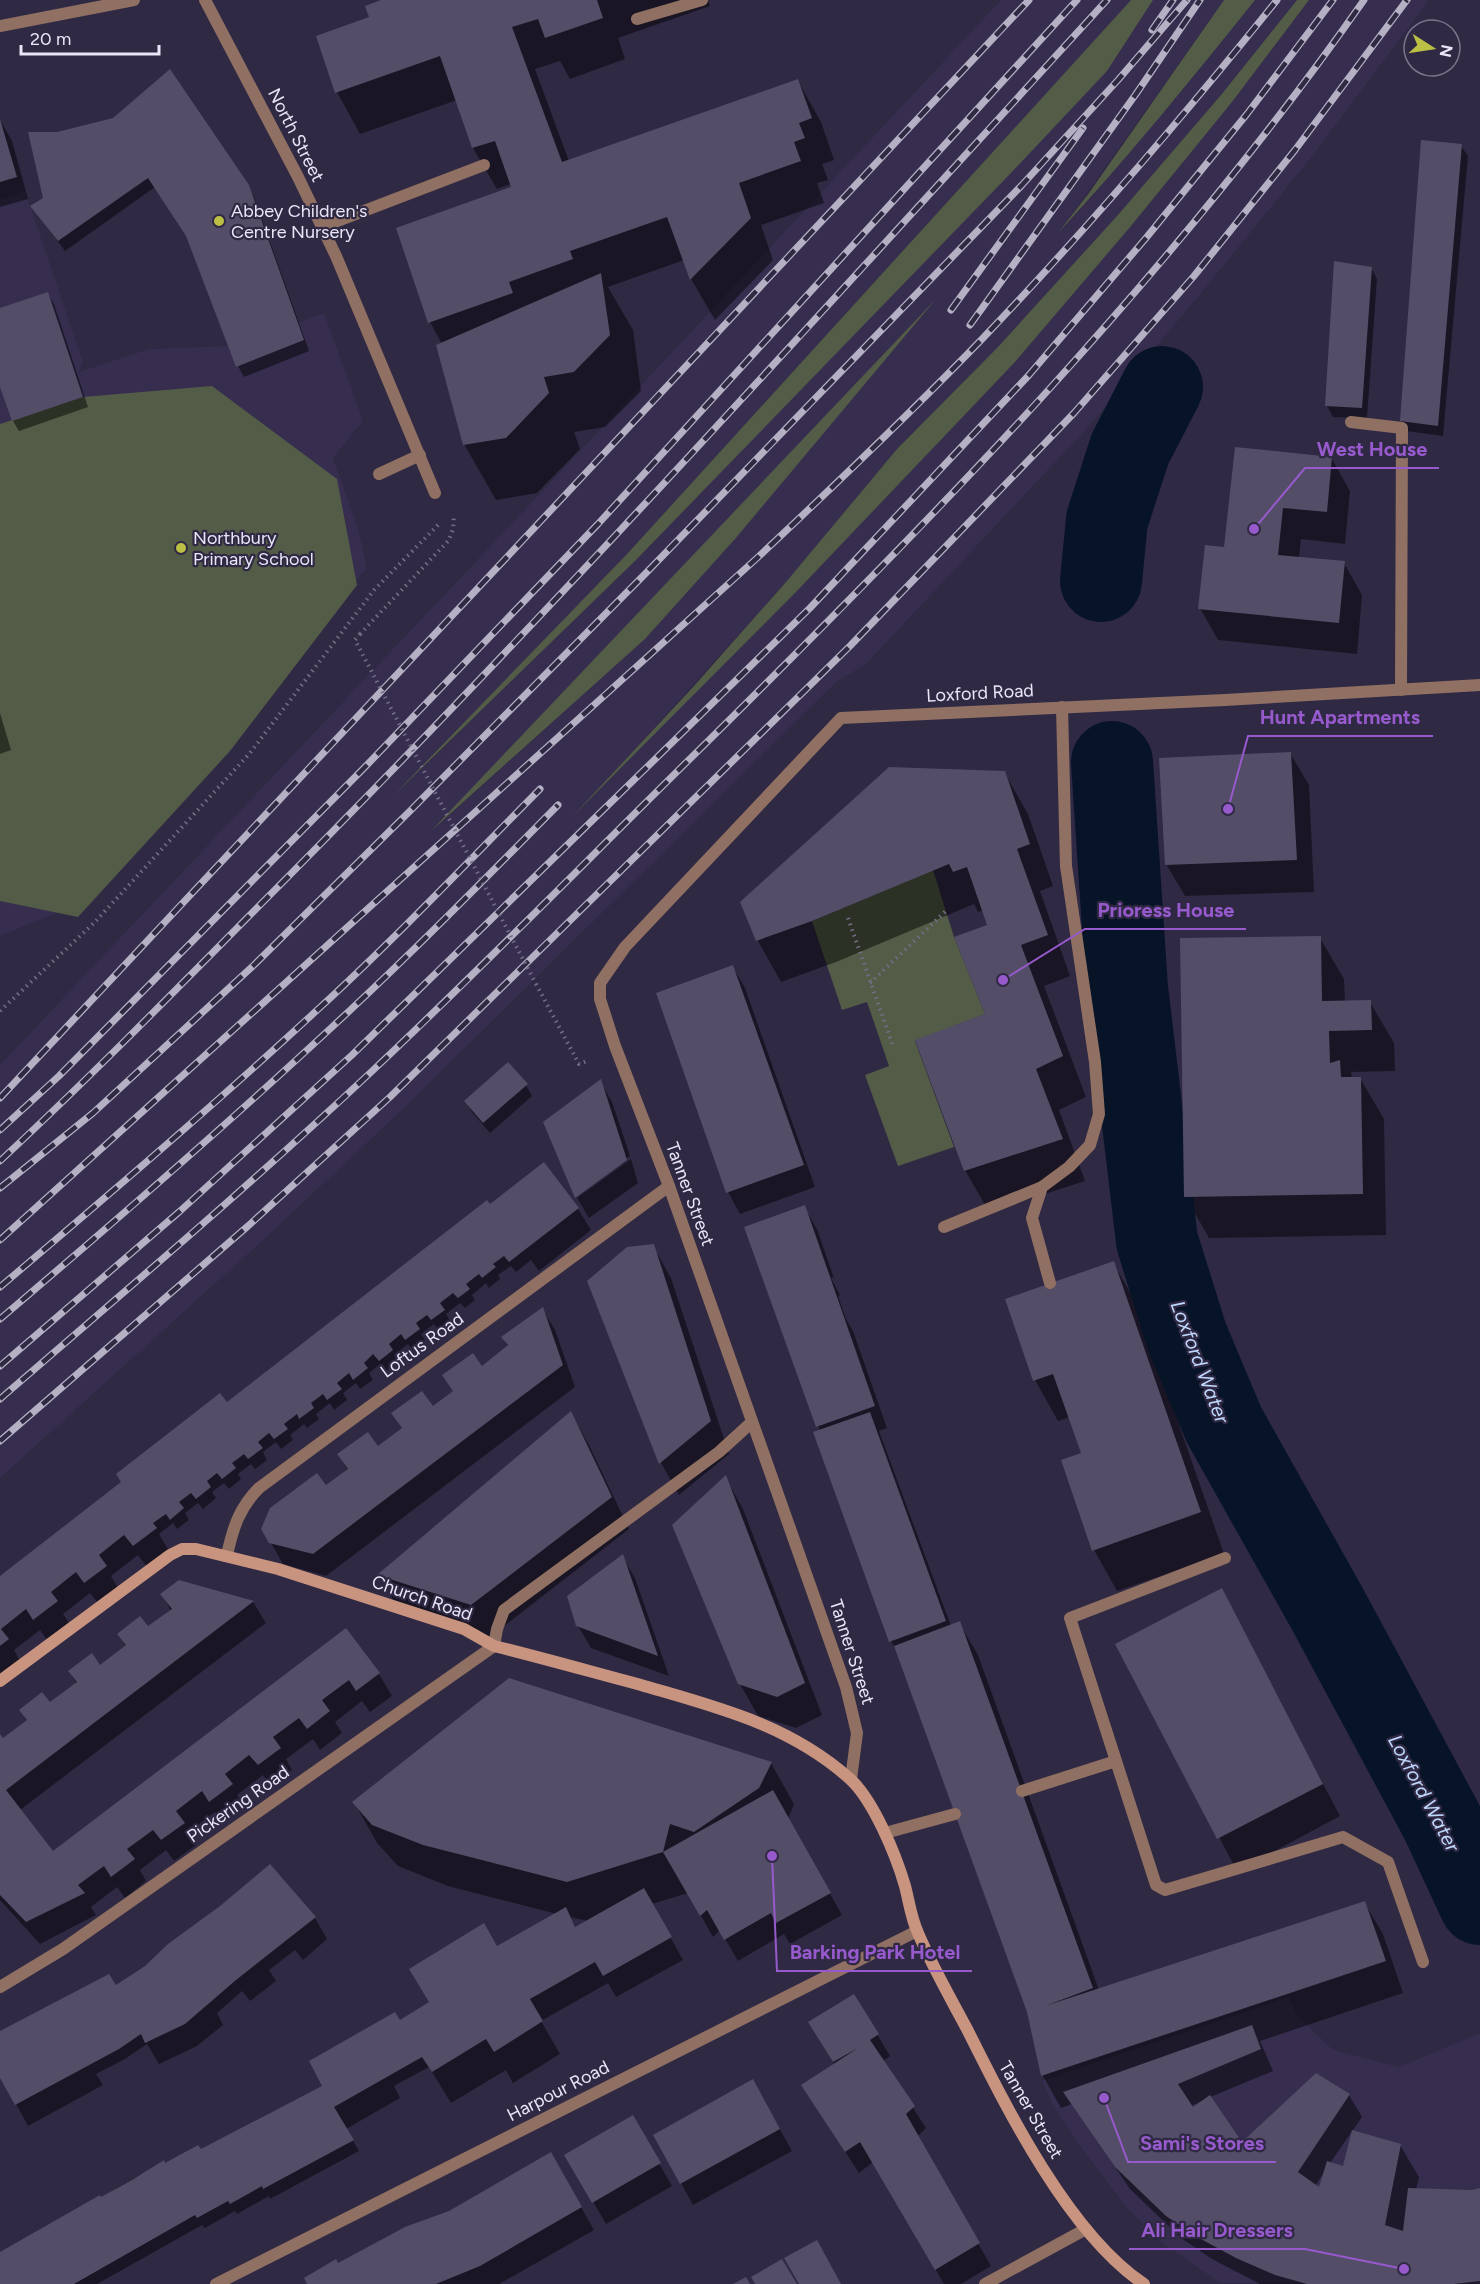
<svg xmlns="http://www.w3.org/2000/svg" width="1480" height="2284" font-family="Figtree,sans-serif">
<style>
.built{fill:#372d4f;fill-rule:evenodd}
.green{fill:#535c47}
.shadow{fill:#0007;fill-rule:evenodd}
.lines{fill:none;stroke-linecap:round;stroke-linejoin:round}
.river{stroke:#071427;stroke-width:82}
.building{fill:#544d67}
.path{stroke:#746e86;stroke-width:4;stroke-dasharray:1.5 4.5;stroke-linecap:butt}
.lane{stroke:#907062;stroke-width:12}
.street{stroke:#907062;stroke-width:12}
.secondary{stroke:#c8947f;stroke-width:12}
.rail-casing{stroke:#b5b0c4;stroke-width:7}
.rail{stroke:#302944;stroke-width:4.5;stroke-dasharray:14;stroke-linecap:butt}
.path-bridge{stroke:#746e86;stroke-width:4;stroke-dasharray:1.5 4.5;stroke-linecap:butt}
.poi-dot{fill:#bbc044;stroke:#302944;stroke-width:2}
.labels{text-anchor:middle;stroke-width:4.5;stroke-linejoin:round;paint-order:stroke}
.street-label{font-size:18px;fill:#eae6f8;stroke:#302944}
.poi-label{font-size:18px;fill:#eae6f8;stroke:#302944;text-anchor:start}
.water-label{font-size:20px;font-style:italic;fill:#bed8fd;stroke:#302944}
.leader{fill:none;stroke:#975acd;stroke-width:2}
.callout-dot{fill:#975acd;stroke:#302944;stroke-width:2}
.callout-label{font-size:20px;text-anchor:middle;font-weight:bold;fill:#975acd;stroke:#302944;stroke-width:4.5;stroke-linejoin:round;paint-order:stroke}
</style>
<rect width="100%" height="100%" fill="#302944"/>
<!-- built -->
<g class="built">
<path d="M1001 0H1131L628 553 414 776 636 560 1107 71 1153 0H1224L1063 227 1093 196 1195 75 1255 0H1297L1221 95 1117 216 997 348 897 449 786 582 590 799 796 592 1015 362 1131 226 1232 102 1309 0H1429L1309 160 1207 286 1089 426 867 663 835 683 403 1109 262 1241 0 1478V1065L551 482ZM735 539 645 639 440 824Z"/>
<path d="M25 191 83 362 79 372 149 349 234 346 324 313 363 421 333 458 358 529 367 568 316 626 84 902 0 936V199Z"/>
<path d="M1289 1997 1297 2015 1333 2050 1399 2067 1480 2033V2284L1220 2283 1160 2241 1127 2208 1080 2146 1053 2105 1042 2081Z"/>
</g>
<!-- green -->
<g class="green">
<path d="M1131 0H1153L1107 71 1010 174 636 560 394 795 628 553Z"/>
<path d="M1224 0H1255C1191 80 1127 159 1058 233L1089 193Z"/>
<path d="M1297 0H1309L1232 102 1131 226 1015 362 796 592 572 817 694 686 786 582 897 449 997 348 1117 216 1221 95Z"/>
<path d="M936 299 735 539 645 639 431 831Z"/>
<path d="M212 386 337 479 357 585 230 751 78 917 0 901V424L83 397Z"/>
<path d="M933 870 954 937 985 1014 915 1041 954 1147 898 1166 865 1075 889 1066 867 1002 842 1010 812 921Z"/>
</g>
<!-- shadow -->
<g class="shadow">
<path d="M386 0H708L710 6 618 38 625 59 570 79 560 61 535 69 569 161 798 81 821 122 834 160 822 164 828 180 817 183 824 203 761 225 773 260 715 320 691 279 684 260 608 287 633 330 641 391 605 427 574 432 580 449 537 493 496 500 464 444 442 344 430 322 513 188 511 184 497 189 473 148 457 100 360 134 337 92 371 18Z"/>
<path d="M0 120 12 141 28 199 0 207Z"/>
<path d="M30 134 247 186 254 197 309 351 244 377 238 366 189 239 155 187 65 251 32 207 45 198Z"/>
<path d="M1461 146 1468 156 1443 436 1407 431 1401 420Z"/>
<path d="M1371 268 1377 279 1367 418 1333 417 1327 406Z"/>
<path d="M48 294 54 304 88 407 19 431 13 421 0 383V310Z"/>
<path d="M1332 459 1350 491 1345 544 1301 539 1299 558 1344 563 1362 595 1357 654 1218 640 1200 608 1226 548Z"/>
<path d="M0 713 11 750 0 754Z"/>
<path d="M1290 753 1309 785 1314 892 1185 896 1166 864Z"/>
<path d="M1004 772 1028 814 1053 886 1040 891 1070 976 1044 986 1086 1097 1059 1110 1085 1181 989 1212 965 1170 987 1015 989 926 983 910 978 912 974 904 836 962 781 982 758 941 742 902Z"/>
<path d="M1320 938 1344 979 1345 1002H1370L1394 1043 1395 1071 1351 1072 1352 1078H1360L1384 1119 1386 1235 1209 1238 1185 1196Z"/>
<path d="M733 967 745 988 815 1187 740 1214 728 1192 657 993Z"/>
<path d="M600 1081 612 1102 630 1156 576 1195Z"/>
<path d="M526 1085 532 1096 490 1133 472 1112 466 1102Z"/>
<path d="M631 1159 638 1183 589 1218 577 1198Z"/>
<path d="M490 1206 578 1209 591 1230 539 1271 531 1260 516 1272 511 1266 498 1275 500 1279 489 1288 486 1283 472 1295 475 1300 465 1308 460 1303 446 1314 450 1321 438 1330 434 1324 421 1334 425 1340 412 1350 408 1344 394 1355 398 1361 386 1371 380 1364 369 1373 373 1380 360 1389 356 1383 343 1393 347 1400 334 1410 330 1403 316 1414 319 1419 307 1428 304 1424 290 1435 293 1440 281 1449 276 1442 263 1452 267 1460 255 1469 251 1464 238 1474 241 1479 229 1489 224 1483 212 1492 216 1498 203 1509 198 1503 185 1513 189 1520 177 1529 173 1523 159 1534 169 1551 147 1567 138 1555 111 1576 118 1588 98 1603 90 1593 63 1614 69 1623 47 1640 40 1630 14 1650 20 1661 0 1677V1578Z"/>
<path d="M804 1207 817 1229 835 1281 833 1277 831 1278 840 1295 838 1296 846 1319 853 1331 887 1428 879 1431 951 1626 959 1623 978 1655 1099 1990 1364 1902 1383 1934 1403 1993 1260 2041 1273 2071 1210 2097 1242 2144 1349 2095 1362 2117 1330 2163 1342 2167 1400 2145 1419 2177 1416 2190 1472 2191 1480 2189V2284H1260L1212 2259 1181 2238 1130 2189 1072 2104 1061 2108 1043 2076 1028 2012 899 1656 891 1641 820 1431 783 1327ZM1204 2100 1193 2109 1191 2106ZM1325 2171 1320 2190 1315 2186Z"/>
<path d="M653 1246 671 1278 729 1454 679 1495 661 1463 589 1281Z"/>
<path d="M1113 1263 1137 1304 1224 1554 1117 1591 1094 1550 1083 1454 1070 1417 1058 1421 1035 1380Z"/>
<path d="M542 1309 555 1330 575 1387 326 1576 283 1564 263 1529 348 1471 338 1454 378 1448 403 1430 393 1413 432 1408 508 1347 503 1338Z"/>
<path d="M571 1413 589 1445 629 1529 490 1637 397 1607 379 1575Z"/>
<path d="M725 1477 743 1509 822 1715 796 1728 758 1716 740 1684Z"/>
<path d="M622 1556 635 1578 669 1676 591 1648 578 1626Z"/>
<path d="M180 1581 253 1602 266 1623 20 1810 53 1853 346 1630 379 1674 392 1696 370 1712 362 1701 335 1722 342 1733 320 1750 313 1739 286 1759 292 1770 271 1786 263 1775 237 1795 244 1807 223 1823 215 1812 188 1832 196 1845 174 1861 166 1850 140 1870 146 1881 125 1898 117 1887 91 1907 96 1915 40 1944 0 1900V1736L3 1741 27 1721 21 1710 50 1704 77 1684 70 1672 100 1667 126 1646 119 1634 148 1628 171 1611 162 1594Z"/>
<path d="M1221 1590 1340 1816 1237 1871 1117 1645Z"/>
<path d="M771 1763 794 1804 788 1819 842 1915 790 1944 784 1934 738 1961 720 1930 713 1937 688 1893 652 1904 683 1960 616 1997 608 1983 541 2021 560 2054 513 2083 506 2070 451 2103 429 2067 394 2086 400 2098 346 2129 359 2151 270 2199 269 2196 237 2214 235 2211 205 2228 202 2225 97 2284H0V2255L163 2162 165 2165 200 2150 322 2088 399 2022 431 2003 497 1948 557 1914 448 1886 398 1866 377 1843 354 1802ZM570 1917 588 1921 576 1928Z"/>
<path d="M315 1918 327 1939 303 1960 295 1950 269 1970 276 1981 250 2001 242 1991 217 2013 223 2025 197 2046 159 2064 147 2044 125 2059 96 2074 103 2085 28 2126 0 2074V2033L121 1999Z"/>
<path d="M877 2034 890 2056 883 2061 926 2128 917 2137 991 2266 961 2284H944L873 2162 859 2173 816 2107 834 2064 822 2044Z"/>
<path d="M765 2103 792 2151 693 2205 681 2183Z"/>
<path d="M632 2117 672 2186 606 2224 566 2155Z"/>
<path d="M551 2154 594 2230 499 2284H309L337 2265 450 2212Z"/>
</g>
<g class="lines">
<!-- river -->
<g class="river">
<path d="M1101 581 1107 520 1130 449 1162 387"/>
<path d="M1112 762 1127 988 1157 1241 1187 1337 1224 1425 1328 1610 1442 1822 1480 1904"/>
</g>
</g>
<!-- building -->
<g class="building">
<path d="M381 0H597L603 18 545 38 538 19 512 27 562 162 798 79 812 118 799 123 805 138 794 142 801 161 739 183 751 218 690 280 667 217 570 251 573 259 509 282 513 293 428 323 396 228 511 187 495 141 472 148 440 56 335 93 316 36 369 17 365 6Z"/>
<path d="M170 69 249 185 304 340 236 367 186 236 148 178 58 241 30 206 43 198 28 132H57L113 118Z"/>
<path d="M0 119 17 177 0 182Z"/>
<path d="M1421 140 1462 144 1438 426 1400 421Z"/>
<path d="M1334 261 1372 267 1362 408 1325 406Z"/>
<path d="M601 273 610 335 574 372 544 377 549 393 506 438 463 445 436 345Z"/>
<path d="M48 292 83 397 12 421 0 387V308Z"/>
<path d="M1235 447 1332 457 1327 512 1283 508 1278 555 1345 561 1339 623 1198 609 1205 545 1224 547Z"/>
<path d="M1291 752 1297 860 1165 865 1159 758Z"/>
<path d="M889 767 1005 771 1030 844 1017 849 1048 935 1021 945 1063 1056 1036 1069 1063 1139 964 1171 915 1040 985 1014 954 937 987 925 967 867 953 872 949 864 812 921 756 941 740 902Z"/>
<path d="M1321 936 1322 1001 1371 1000 1372 1030 1329 1031 1330 1063 1340 1060 1341 1077H1361L1363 1194 1184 1197 1180 938Z"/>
<path d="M733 965 804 1165 726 1193 656 993Z"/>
<path d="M508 1062 528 1084 483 1123 464 1101Z"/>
<path d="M601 1079 627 1160 575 1198 543 1122Z"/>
<path d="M544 1162 579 1208 509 1262 504 1256 493 1264 496 1267 482 1278 479 1274 466 1284 470 1289 458 1298 453 1293 440 1303 445 1310 431 1320 427 1315 416 1323 420 1329 405 1340 401 1334 389 1344 393 1350 379 1361 373 1354 364 1363 368 1368 353 1380 349 1373 337 1383 342 1389 327 1400 323 1394 311 1403 314 1408 299 1419 297 1414 284 1424 288 1429 274 1439 269 1433 258 1442 263 1448 248 1459 244 1454 232 1463 236 1468 222 1479 217 1473 207 1481 211 1487 196 1499 191 1493 179 1502 184 1508 170 1520 166 1514 153 1523 157 1528 133 1546 124 1535 99 1555 107 1566 84 1583 76 1572 51 1592 58 1601 33 1620 26 1609 1 1629 9 1639 0 1646V1576L121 1482 116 1474 220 1393 227 1402 487 1200 490 1204Z"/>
<path d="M805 1205 875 1406 816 1427 744 1227Z"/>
<path d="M654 1244 711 1421 659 1464 587 1281 627 1247Z"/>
<path d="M1114 1261 1201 1512 1092 1551 1061 1460 1081 1453 1053 1374 1033 1381 1005 1299Z"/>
<path d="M543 1307 563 1365 313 1554 269 1543 261 1529 270 1508 317 1473 326 1485 348 1469 337 1454 368 1432 378 1446 402 1428 391 1413 422 1391 433 1406 453 1391 442 1375 473 1353 482 1366 508 1345 501 1337Z"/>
<path d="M571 1411 612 1497 471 1605 377 1575Z"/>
<path d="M870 1412 946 1621 889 1642 813 1432Z"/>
<path d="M726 1475 805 1683 777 1697 738 1684 672 1525Z"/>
<path d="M623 1554 658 1656 576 1626 567 1596Z"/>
<path d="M179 1580 254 1601 6 1790 53 1851 346 1628 380 1673 356 1691 349 1680 322 1700 330 1711 307 1729 299 1718 273 1737 281 1748 258 1765 249 1755 225 1774 233 1784 209 1802 202 1791 176 1811 185 1823 161 1840 153 1830 127 1849 135 1859 111 1877 104 1866 78 1885 85 1893 26 1922 0 1895V1734L3 1738 27 1720 19 1710 42 1692 50 1702 77 1682 68 1671 92 1653 100 1665 126 1645 117 1634 140 1616 148 1626 172 1609 160 1594Z"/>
<path d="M1222 1588 1323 1784 1217 1839 1115 1644Z"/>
<path d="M960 1621 1093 1988 1045 2006 1365 1901 1386 1961 1041 2076 1027 2012 894 1646Z"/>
<path d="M509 1678 772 1762 759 1788 694 1832 670 1824 663 1852 567 1882 423 1845 372 1825 352 1802Z"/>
<path d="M773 1790 831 1893 776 1923 771 1913 724 1940 707 1910 700 1916 663 1852Z"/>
<path d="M270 1864 316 1917 236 1980 185 2024 145 2043 141 2034 119 2049 15 2105 0 2078V2031L109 1974 116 1985 145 1966 168 1944 220 1906Z"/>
<path d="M644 1888 672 1937 603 1976 595 1962 530 1999 543 2021 494 2052 486 2039 432 2072 422 2057 334 2107 354 2140 263 2189 262 2186 230 2204 228 2201 197 2218 195 2215 74 2284H0V2252L100 2195 101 2197 132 2180 164 2160 165 2163 198 2145 201 2149 322 2086 309 2061 395 2012 400 2020 429 2002 409 1969 484 1923 497 1946 566 1907 575 1927Z"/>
<path d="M854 1994 879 2034 870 2040 915 2106 906 2114 980 2243 935 2270 860 2142 845 2152 801 2085 858 2048 833 2062 808 2022Z"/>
<path d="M1252 2025 1261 2049 1178 2084 1193 2107 1210 2095 1242 2142 1316 2073 1350 2094 1298 2172 1319 2187 1327 2161 1343 2166 1352 2130 1401 2144 1385 2225 1403 2231 1408 2188 1472 2190 1480 2188V2281L1454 2284H1307L1275 2275 1236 2258 1199 2238 1166 2216 1115 2167 1063 2092Z"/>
<path d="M753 2079 780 2129 680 2184 653 2135Z"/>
<path d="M633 2115 661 2163 592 2203 564 2155Z"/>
<path d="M551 2152 582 2207 480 2266 436 2284H307L304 2278 336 2259 338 2263 405 2227 449 2211Z"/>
<path d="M817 2240 841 2284H799L784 2258Z"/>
<path d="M782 2259 797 2284H755L751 2277Z"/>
<path d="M746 2277 750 2284H733Z"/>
</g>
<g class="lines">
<!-- path -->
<g class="path">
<path d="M360 634 449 540 453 529 454 515"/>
<path d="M848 918 893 1046"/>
<path d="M870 983 946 911"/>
<path d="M536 984 579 1064 589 1060"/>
<path d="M0 1011 95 922 250 753 374 590 440 523"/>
</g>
<!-- lane -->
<g class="lane">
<path d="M637 19 702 0"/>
<path d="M322 227 484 165"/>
<path d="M1351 422 1402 428 1401 690"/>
<path d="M944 1227 1042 1187"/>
<path d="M1116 1761 1070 1618 1225 1558"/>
<path d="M1022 1791 1116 1761 1156 1885 1165 1890 1343 1837 1388 1862 1423 1962"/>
<path d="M885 1833 955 1814"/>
</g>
<!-- street -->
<g class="street">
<path d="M205 0 298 177 336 256 435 493"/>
<path d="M0 26 134 0"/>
<path d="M379 474 420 455"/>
<path d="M1050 1283 1032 1218 1042 1187 1069 1167 1090 1145 1099 1114 1095 1062 1066 866 1062 707"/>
<path d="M227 1555C233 1528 239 1508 259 1488L669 1186"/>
<path d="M851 1779 857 1733 846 1687 669 1186 615 1046 600 999V983L625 947 841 718 1225 700 1480 685"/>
<path d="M0 1987 63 1949 494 1646 497 1629 504 1610 719 1452 752 1422"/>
<path d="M216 2284 917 1931"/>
<path d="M985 2284 1086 2229"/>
</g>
<!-- secondary -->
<path class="secondary" d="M0 1681 170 1555 182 1549H196L278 1569 464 1629 494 1646C543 1658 592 1672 641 1685 716 1707 788 1724 849 1778 873 1799 896 1855 905 1886 909 1901 911 1918 918 1933 932 1966 950 1997 967 2029 1007 2109 1069 2234 1144 2284"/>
<defs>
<g id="rail">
<path d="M1152 30 1173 0"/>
<path d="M951 310 1083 128"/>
<path d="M970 325 1136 94 1200 0"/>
<path d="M0 1098 1029 0"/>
<path d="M0 1130 59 1076 365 767 598 524 1077 0"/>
<path d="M0 1161C85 1082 166 1000 247 918 544 621 824 309 1107 0"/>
<path d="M0 1188 93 1113 254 965 410 811 647 572 1022 185 1118 80 1187 0"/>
<path d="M0 1240 756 559C834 486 911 413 984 337 1087 229 1184 116 1277 0"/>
<path d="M0 1287C106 1197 212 1107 315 1012 393 941 466 864 540 789"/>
<path d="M0 1319C112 1224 223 1128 331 1028 409 956 483 881 558 805"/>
<path d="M0 1366 179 1212 352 1055 810 608 1029 375 1146 238 1247 114 1333 0"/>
<path d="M0 1399C124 1292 249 1186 369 1074 481 969 589 858 699 750 936 516 1172 274 1364 0"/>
<path d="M0 1441 248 1226 390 1097 850 646 1074 413 1194 276 1295 150 1407 0"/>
</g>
</defs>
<!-- rail casing -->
<use href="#rail" class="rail-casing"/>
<!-- rail -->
<use href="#rail" class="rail"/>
<!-- path-bridge -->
<path class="path-bridge" d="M360 634 355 640 536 984"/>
</g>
<!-- markers -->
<g class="poi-dot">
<circle cx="219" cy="221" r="6"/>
<circle cx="181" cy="548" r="6"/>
</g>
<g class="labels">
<!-- street labels -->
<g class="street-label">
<text transform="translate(296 135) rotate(63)" y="6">North Street</text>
<text transform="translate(980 693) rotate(-3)" y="6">Loxford Road</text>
<text transform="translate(690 1194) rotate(70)" y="6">Tanner Street</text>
<text transform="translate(422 1345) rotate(-36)" y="6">Loftus Road</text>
<text transform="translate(422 1598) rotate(19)" y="6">Church Road</text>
<text transform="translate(852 1652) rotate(72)" y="6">Tanner Street</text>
<text transform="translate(238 1804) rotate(-35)" y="6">Pickering Road</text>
<text transform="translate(558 2091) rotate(-27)" y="6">Harpour Road</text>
<text transform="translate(1031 2110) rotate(60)" y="6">Tanner Street</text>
</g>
<!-- poi labels -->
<g class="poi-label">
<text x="231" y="217">Abbey Children's<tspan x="231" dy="21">Centre Nursery</tspan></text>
<text x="193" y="544">Northbury<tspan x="193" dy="21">Primary School</tspan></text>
</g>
<!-- water labels -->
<g class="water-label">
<text transform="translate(1200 1362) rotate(69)" y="7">Loxford Water</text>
<text transform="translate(1424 1793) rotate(62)" y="7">Loxford Water</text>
</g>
</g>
<!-- callouts -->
<path class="leader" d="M1254 529L1305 468H1439M1228 809L1248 736H1433M1003 980L1085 929H1246M772 1856L777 1971H972M1104 2098L1128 2162H1276M1404 2269L1305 2249H1129"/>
<g class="callout-dot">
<circle cx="1254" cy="529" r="6"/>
<circle cx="1228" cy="809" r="6"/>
<circle cx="1003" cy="980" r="6"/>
<circle cx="772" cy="1856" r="6"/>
<circle cx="1104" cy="2098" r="6"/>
<circle cx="1404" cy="2269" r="6"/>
</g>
<g class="callout-label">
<text x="1372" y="456">West House</text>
<text x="1340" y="724">Hunt Apartments</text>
<text x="1166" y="917">Prioress House</text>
<text x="875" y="1959">Barking Park Hotel</text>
<text x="1202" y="2150">Sami's Stores</text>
<text x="1217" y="2237">Ali Hair Dressers</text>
</g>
<!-- north arrow -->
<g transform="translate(1432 48) rotate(102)"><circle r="28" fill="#302944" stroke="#7a758c" stroke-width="1.5"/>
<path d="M0-4.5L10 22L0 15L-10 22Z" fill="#bbc044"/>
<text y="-9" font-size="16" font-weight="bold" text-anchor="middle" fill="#eae6f8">N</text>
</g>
<!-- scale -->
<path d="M21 45v9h138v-9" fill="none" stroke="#eae6f8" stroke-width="3"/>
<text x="30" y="45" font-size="18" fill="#eae6f8" stroke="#302944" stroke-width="4.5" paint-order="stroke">20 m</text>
</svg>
